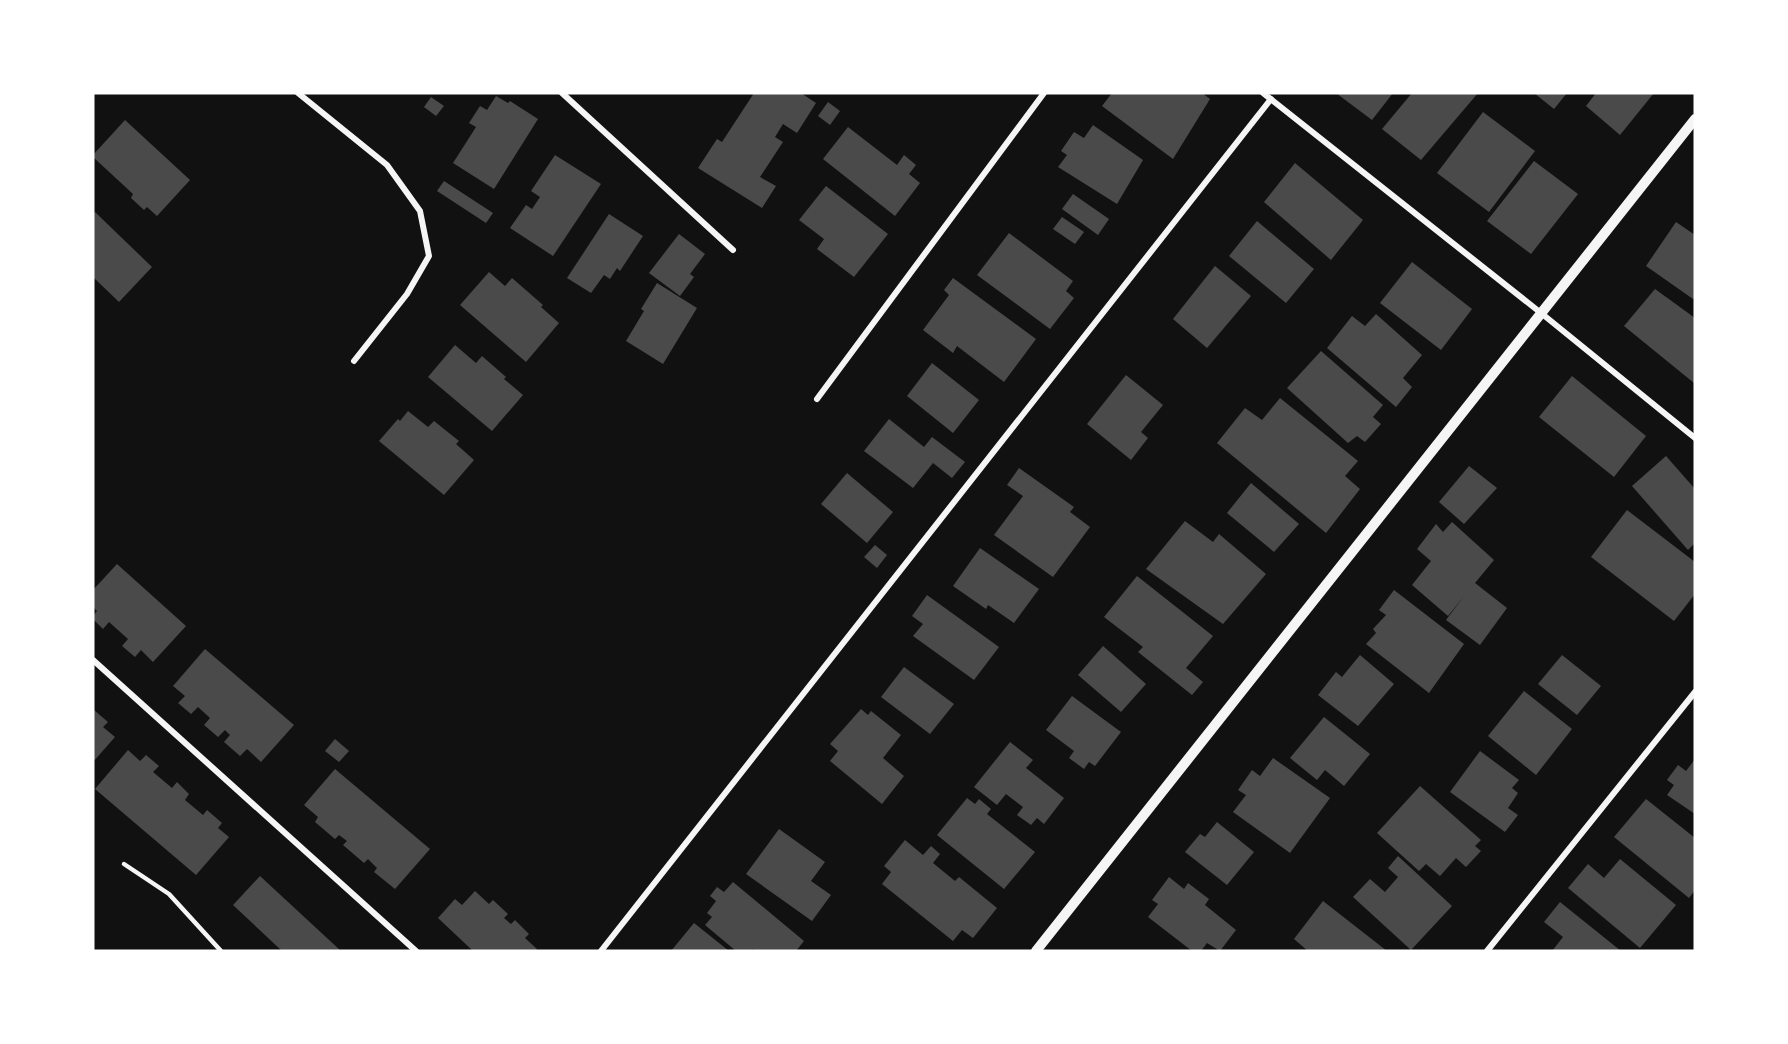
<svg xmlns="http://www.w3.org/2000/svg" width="1788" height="1044" font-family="Mulish,sans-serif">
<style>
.building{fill:#4a4a4a}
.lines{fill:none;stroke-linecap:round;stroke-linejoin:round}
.service{stroke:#f5f5f5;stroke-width:4.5}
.minor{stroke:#f5f5f5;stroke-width:6}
.tertiary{stroke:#f5f5f5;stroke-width:10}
</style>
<rect width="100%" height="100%" fill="#111"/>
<!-- building -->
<g class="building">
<path d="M754 93H801L816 103 797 133 783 124 775 137 783 142 760 177 776 186 762 208 698 168 717 139 722 142Z"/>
<path d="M1112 93H1202L1210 99 1173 159 1102 106Z"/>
<path d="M1336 93H1393L1372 120Z"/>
<path d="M1412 93H1478L1421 160 1382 129Z"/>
<path d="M1534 93H1567L1554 109Z"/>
<path d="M1596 93H1654L1620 135 1586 106Z"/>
<path d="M496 96 508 103 510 101 538 119 494 189 453 163 476 127 469 123 480 106 487 110Z"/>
<path d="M431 97 444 106 436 116 424 107Z"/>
<path d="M828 102 840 111 830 125 818 116Z"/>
<path d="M1483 112 1535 151 1489 212 1437 173Z"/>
<path d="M125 120 190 180 157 216 147 207 144 210 131 198 133 194 93 157V155Z"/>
<path d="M1093 125 1143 160 1117 204 1058 167 1067 155 1061 151 1074 132 1084 138Z"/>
<path d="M848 127 897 165 904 155 916 165 909 174 920 183 895 216 823 159Z"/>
<path d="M555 155 601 184 553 256 510 228 526 205 532 209 540 197 531 191Z"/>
<path d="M1534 161 1578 194 1531 254 1487 221Z"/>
<path d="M1295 163 1363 220 1331 260 1264 202Z"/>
<path d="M444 181 493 213 486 223 437 191Z"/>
<path d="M826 186 888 234 854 277 817 249 824 239 799 220Z"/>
<path d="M1073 194 1109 219 1098 235 1062 209Z"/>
<path d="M95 212 152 267 119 302 93 277V214Z"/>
<path d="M609 214 643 236 620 271 617 268 610 279 604 275 591 293 567 278Z"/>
<path d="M1062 217 1084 232 1075 244 1053 229Z"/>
<path d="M1257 221 1314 269 1286 303 1229 256Z"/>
<path d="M1676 222 1695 235V297L1693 299 1646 266Z"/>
<path d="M1009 233 1073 281 1066 291 1074 298 1050 329 977 275Z"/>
<path d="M679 234 705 254 690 274 694 277 680 296 649 273Z"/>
<path d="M1412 262 1472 309 1441 350 1380 303Z"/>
<path d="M1215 266 1251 296 1207 348 1173 319Z"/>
<path d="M489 272 505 286 512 278 543 305 541 307 559 323 526 362 460 305Z"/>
<path d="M953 278 1036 339 1004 382 957 346 953 353 923 330 949 295 944 290Z"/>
<path d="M657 283 697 308 663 364 626 341 644 311 641 309Z"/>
<path d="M1655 289 1695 318V382L1694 383 1624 326Z"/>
<path d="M1376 314 1422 355 1403 378 1412 387 1396 407 1327 348 1352 316 1365 326Z"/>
<path d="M455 345 476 363 482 356 506 377 504 379 523 395 492 431 428 377Z"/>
<path d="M1321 351 1383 405 1373 417 1381 424 1365 442 1357 436 1348 443 1287 388Z"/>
<path d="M932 363 979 400 953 433 907 396Z"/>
<path d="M1126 375 1163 405 1141 432 1148 438 1131 460 1087 424Z"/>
<path d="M1572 376 1646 436 1614 477 1539 417Z"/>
<path d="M1280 398 1358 461 1345 476 1360 489 1326 533 1217 443 1245 408 1262 420Z"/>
<path d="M408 411 428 427 434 421 459 441 456 444 474 460 444 495 379 441 398 419 400 421Z"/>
<path d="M889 419 924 447 932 437 965 462 952 478 933 463 913 488 864 451Z"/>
<path d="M1666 456 1695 489V543L1688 550 1632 486Z"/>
<path d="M1469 466 1497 488 1464 524 1439 502Z"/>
<path d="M1019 468 1074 507 1070 512 1090 527 1053 577 994 535 1023 496 1007 485Z"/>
<path d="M847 473 893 512 867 543 821 504Z"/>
<path d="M1251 483 1299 524 1274 552 1227 513Z"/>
<path d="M1627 510 1695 562V594L1674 621 1591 557Z"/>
<path d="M1185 521 1213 542 1219 534 1266 574 1223 624 1146 569Z"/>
<path d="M1452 522 1494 560 1475 583 1507 608 1480 645 1446 620 1464 596 1448 616 1412 585 1431 561 1417 549 1436 524 1443 532Z"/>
<path d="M875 545 887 555 877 568 864 557Z"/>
<path d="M980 548 1039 589 1014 623 988 605 986 609 953 586Z"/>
<path d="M117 564 186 626 153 662 141 650 135 657 122 646 128 639 109 622 103 629 93 619V616L97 611 93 607V590Z"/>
<path d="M1137 576 1213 636 1186 668 1203 682 1192 695 1138 652 1143 647 1104 617Z"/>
<path d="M1394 590 1464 644 1429 693 1366 644 1376 633 1373 629 1386 615 1379 610Z"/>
<path d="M927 595 999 647 974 680 913 636 923 624 912 616Z"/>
<path d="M1103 646 1146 684 1121 712 1078 675Z"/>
<path d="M205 649 294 725 261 762 247 749 240 756 224 742 230 735 225 730 218 737 204 725 210 718 198 707 191 714 178 703 185 696 173 686Z"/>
<path d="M1360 655 1394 684 1358 726 1318 695 1336 672 1342 677Z"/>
<path d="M1562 655 1601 686 1577 715 1538 684Z"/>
<path d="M904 667 954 704 930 734 881 697Z"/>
<path d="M1524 691 1572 729 1536 775 1488 736Z"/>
<path d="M1072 696 1121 732 1095 766 1089 762 1084 769 1069 758 1074 751 1046 730Z"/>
<path d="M861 709 868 715 871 711 901 735 883 758 904 776 882 804 830 761 838 751 830 744Z"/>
<path d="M94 710 108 722 103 727 115 737 93 762V712Z"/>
<path d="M1324 717 1370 754 1344 786 1325 770 1317 780 1290 758Z"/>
<path d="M335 739 349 751 339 762 325 751Z"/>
<path d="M1010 742 1033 760 1026 768 1064 798 1044 824 1037 818 1031 825 1017 815 1023 807 1006 794 997 805 974 787Z"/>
<path d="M128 750 140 761 146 755 159 766 153 772 172 788 177 782 189 794 185 800 203 815 207 810 222 823 218 828 229 837 196 875 95 789Z"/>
<path d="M1480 751 1519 780 1512 788 1518 793 1508 808 1518 815 1505 832 1450 792Z"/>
<path d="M1273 758 1330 798 1290 853 1233 812 1246 795 1238 790 1252 770 1260 776Z"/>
<path d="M1695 759V814L1667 795 1674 785 1667 780 1678 765 1686 771Z"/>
<path d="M335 769 430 849 395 889 374 872 377 868 368 859 364 863 343 845 347 841 339 835 335 839 315 822 318 817 304 805Z"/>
<path d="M1420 786 1481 840 1475 846 1481 851 1466 867 1456 858 1440 876 1426 864 1419 871 1377 833Z"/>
<path d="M967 798 975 804 979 799 991 809 987 814 1035 852 1004 889 937 835Z"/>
<path d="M1646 799 1695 838V890L1689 898 1614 837Z"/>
<path d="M1217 822 1254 852 1227 885 1185 852 1200 834 1205 837Z"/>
<path d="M779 829 825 862 811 881 831 895 812 921 746 874Z"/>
<path d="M905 840 923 855 931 846 940 854 933 863 955 881 959 877 997 908 973 938 962 930 953 941 882 884 891 872 884 866Z"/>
<path d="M1398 856 1452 906 1411 950 1353 897 1370 879 1385 892 1398 877 1388 868Z"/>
<path d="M1620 859 1676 905 1640 948 1568 888 1588 864 1604 878Z"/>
<path d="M260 876 341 951H282L233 905Z"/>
<path d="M1169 877 1184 889 1188 883 1209 899 1205 905 1236 930 1220 951 1207 943 1201 951H1192L1148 917 1158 904 1152 900Z"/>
<path d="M733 882 804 941 796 951H754L752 949 751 951H736L705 925 712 917 707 913 716 901 710 896 717 887 724 892Z"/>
<path d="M475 891 489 904 493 900 508 914 504 918 511 924 515 920 529 934 525 938 537 949 535 951H473L438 918 455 899 462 905Z"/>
<path d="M1323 901 1387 951H1308L1294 939Z"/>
<path d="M1560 902 1621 951H1552L1563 937 1544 922Z"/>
<path d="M694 923 729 951H671Z"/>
</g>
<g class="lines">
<!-- service -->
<path class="service" d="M124 864 169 894 221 951"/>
<!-- minor -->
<g class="minor">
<path d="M298 93 387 165 420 211 429 256 407 294 354 361"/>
<path d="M562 93 733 250"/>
<path d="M1263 93 1541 313 1695 438"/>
<path d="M817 399 1044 93"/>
<path d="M93 660 416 951"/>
<path d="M601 951 1271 99"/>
<path d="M1487 951 1695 692"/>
</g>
<!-- tertiary -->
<path class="tertiary" d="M1036 951 1695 119"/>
</g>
<!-- border -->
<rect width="1788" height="1044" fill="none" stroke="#ffffff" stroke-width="189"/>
</svg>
